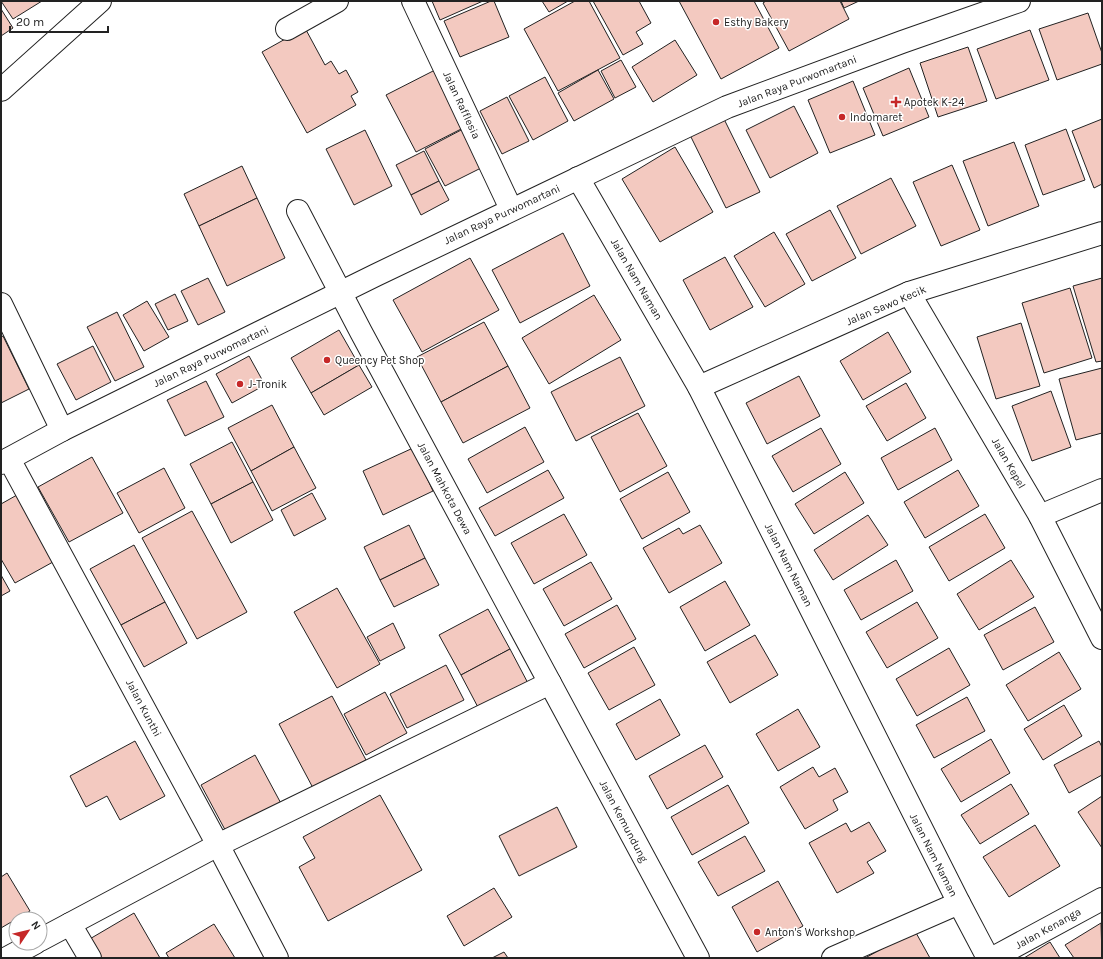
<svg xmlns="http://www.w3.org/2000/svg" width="1103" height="959" font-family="Karla,sans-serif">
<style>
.building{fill:#f3c9c0;stroke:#222}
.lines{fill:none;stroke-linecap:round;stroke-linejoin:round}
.minor-casing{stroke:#222;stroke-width:24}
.minor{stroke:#fff;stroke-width:22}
.poi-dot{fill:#c62828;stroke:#fff;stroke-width:1.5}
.labels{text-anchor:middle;stroke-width:3;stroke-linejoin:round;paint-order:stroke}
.poi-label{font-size:11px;fill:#222;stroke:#fff;text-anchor:start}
.street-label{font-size:11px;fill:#222;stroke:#fff}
</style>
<rect width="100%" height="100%" fill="#fff"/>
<!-- building -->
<g class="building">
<path d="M1 1H42L13 19Z"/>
<path d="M432 1H483L440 20Z"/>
<path d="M491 1H494L509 37 460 57 444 21Z"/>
<path d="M542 1H568L549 12Z"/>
<path d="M575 1H589L620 58 558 91 524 29Z"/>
<path d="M593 1H639L651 23 636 32 643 44 623 55Z"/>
<path d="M679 1H754L779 48 721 79Z"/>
<path d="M766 1H840L849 19 789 51 763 3Z"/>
<path d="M841 1H859L844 8Z"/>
<path d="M1 9 13 28 1 36Z"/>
<path d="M1088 13 1102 53V64L1057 80 1039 29Z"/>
<path d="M305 28 325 65 331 61 339 74 346 70 358 92 351 96 356 105 307 133 262 52Z"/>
<path d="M1030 30 1049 80 996 99 977 49Z"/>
<path d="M675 40 697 75 653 102 632 67Z"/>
<path d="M968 47 987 101 938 117 920 63Z"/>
<path d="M621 60 636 87 615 98 601 71Z"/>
<path d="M909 68 929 117 883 136 863 88Z"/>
<path d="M435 70 465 127 416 152 386 95Z"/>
<path d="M598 70 614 99 574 121 558 93Z"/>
<path d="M545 77 568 121 533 140 509 96Z"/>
<path d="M853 81 875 135 830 153 808 100Z"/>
<path d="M507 97 529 141 502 154 480 111Z"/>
<path d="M794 106 818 153 770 178 746 130Z"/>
<path d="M724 119 760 192 726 208 690 135Z"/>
<path d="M1102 119V184L1094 188 1072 131Z"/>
<path d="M463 129 483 167 445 186 425 149Z"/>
<path d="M1066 129 1085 180 1043 195 1025 145Z"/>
<path d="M365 130 392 186 354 205 326 149Z"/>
<path d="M1014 142 1039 206 988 226 963 161Z"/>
<path d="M675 147 713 212 660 242 622 179Z"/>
<path d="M424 151 439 181 411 195 396 165Z"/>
<path d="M952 165 980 230 941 246 913 182Z"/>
<path d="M242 166 257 198 199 226 184 194Z"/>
<path d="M891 178 916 226 861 254 837 206Z"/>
<path d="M439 181 449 200 421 215 411 195Z"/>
<path d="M257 198 285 258 227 286 199 226Z"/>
<path d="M830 210 856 258 812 281 786 234Z"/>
<path d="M774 232 805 284 765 307 734 256Z"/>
<path d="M563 233 590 286 520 323 492 270Z"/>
<path d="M725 257 753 307 710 330 683 280Z"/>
<path d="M470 258 499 310 422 352 393 300Z"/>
<path d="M208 278 225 312 198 325 181 291Z"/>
<path d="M1102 278V361L1096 362 1073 286Z"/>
<path d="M1070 288 1092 358 1044 373 1022 303Z"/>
<path d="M175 294 188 321 168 330 155 304Z"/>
<path d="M594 295 621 340 549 384 522 338Z"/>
<path d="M147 301 169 337 144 351 123 315Z"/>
<path d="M117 312 144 367 115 381 87 327Z"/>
<path d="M484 322 508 366 441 402 417 357Z"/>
<path d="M1021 323 1040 386 996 399 977 337Z"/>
<path d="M339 330 359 365 311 393 291 358Z"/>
<path d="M888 332 911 372 863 400 840 361Z"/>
<path d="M3 336 29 389 1 403V337Z"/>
<path d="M93 346 111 382 76 400 57 364Z"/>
<path d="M249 356 265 385 232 403 216 374Z"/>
<path d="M620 357 645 406 576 441 551 392Z"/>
<path d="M359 365 372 387 324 415 311 393Z"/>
<path d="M508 366 530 408 463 443 441 402Z"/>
<path d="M1102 368V433L1076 440 1059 379Z"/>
<path d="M799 376 820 416 767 444 746 403Z"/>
<path d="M206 381 224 417 185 436 167 400Z"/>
<path d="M906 383 926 418 887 441 866 406Z"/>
<path d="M1051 391 1071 447 1032 461 1012 406Z"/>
<path d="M272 405 294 447 251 471 228 428Z"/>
<path d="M638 413 667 466 620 492 591 437Z"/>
<path d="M525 427 544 462 487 493 468 459Z"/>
<path d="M821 428 841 464 793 492 772 456Z"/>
<path d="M935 428 952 460 898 490 881 458Z"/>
<path d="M232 442 253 482 211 504 190 464Z"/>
<path d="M294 447 316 488 272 511 251 471Z"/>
<path d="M413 448 433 491 383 515 363 471Z"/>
<path d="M92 457 123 513 69 542 38 487Z"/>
<path d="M164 468 185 508 139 533 117 493Z"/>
<path d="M548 470 564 498 495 536 479 508Z"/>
<path d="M958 470 979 506 925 538 904 502Z"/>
<path d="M668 472 690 512 642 539 620 499Z"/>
<path d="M845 472 864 503 814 534 795 504Z"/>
<path d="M253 482 273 520 231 543 211 504Z"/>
<path d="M24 491 62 557 15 583 1 559V504Z"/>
<path d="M312 493 326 519 294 536 281 510Z"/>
<path d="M192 511 247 612 197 639 142 538Z"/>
<path d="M564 514 587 555 534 584 511 543Z"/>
<path d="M985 514 1005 548 949 581 929 547Z"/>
<path d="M868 515 888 545 833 580 814 550Z"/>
<path d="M409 525 425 558 380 580 364 547Z"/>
<path d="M700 525 722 563 669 593 643 548 679 528 683 534Z"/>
<path d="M134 545 165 602 121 625 90 569Z"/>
<path d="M425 558 439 585 394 607 380 580Z"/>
<path d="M896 560 913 591 861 620 844 590Z"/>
<path d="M1011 560 1034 597 979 630 957 594Z"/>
<path d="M591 562 612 599 564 626 543 589Z"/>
<path d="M1 575 10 591 1 596Z"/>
<path d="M725 581 750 625 705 651 680 607Z"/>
<path d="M337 588 380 664 337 688 294 612Z"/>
<path d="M165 602 187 643 144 667 121 625Z"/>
<path d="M917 602 938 638 887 668 866 632Z"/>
<path d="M617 605 636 639 584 668 565 634Z"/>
<path d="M1035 607 1054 642 1003 670 984 635Z"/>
<path d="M488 609 510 649 461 675 439 635Z"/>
<path d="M393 623 405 648 380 661 367 637Z"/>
<path d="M755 635 778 675 730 703 707 662Z"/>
<path d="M634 647 655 685 609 710 588 673Z"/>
<path d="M949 648 970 685 917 716 896 679Z"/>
<path d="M510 649 530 687 481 713 461 675Z"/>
<path d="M1059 652 1081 689 1028 721 1006 685Z"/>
<path d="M446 665 464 700 407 728 390 694Z"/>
<path d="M385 692 407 733 366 755 344 714Z"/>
<path d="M332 696 366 760 313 788 279 724Z"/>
<path d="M967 697 985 731 934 758 916 725Z"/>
<path d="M660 699 680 735 636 760 616 724Z"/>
<path d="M1064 705 1082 736 1043 760 1024 729Z"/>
<path d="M798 709 820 747 778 771 756 734Z"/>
<path d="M991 739 1010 773 961 802 941 769Z"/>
<path d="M135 741 165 796 120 820 107 796 86 807 70 776Z"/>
<path d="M1099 741 1102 747V775L1069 793 1054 765Z"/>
<path d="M705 745 723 777 667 809 649 776Z"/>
<path d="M255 755 284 809 230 839 201 785Z"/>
<path d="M813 767 819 777 835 768 848 792 833 800 838 810 805 829 780 787Z"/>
<path d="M1011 784 1029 814 980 844 961 815Z"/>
<path d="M728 785 749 823 692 855 671 817Z"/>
<path d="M380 795 422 870 328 921 299 867 315 858 303 837Z"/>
<path d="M1102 796V848L1078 812Z"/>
<path d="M557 807 577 847 519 876 499 836Z"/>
<path d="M869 822 886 851 867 862 874 873 837 893 809 843 846 823 851 832Z"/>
<path d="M1035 825 1060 866 1009 897 983 857Z"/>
<path d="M745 836 765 871 718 896 698 862Z"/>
<path d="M7 873 30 911 1 928V877Z"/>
<path d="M778 881 803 926 757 952 732 907Z"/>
<path d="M494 888 512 917 464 946 447 916Z"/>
<path d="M134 913 160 958H98L88 940Z"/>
<path d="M1101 923 1102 958H1074L1065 945Z"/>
<path d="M214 924 235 958H169L166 953Z"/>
<path d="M915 931 930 958H865Z"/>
<path d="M1050 942 1060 958H1024Z"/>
<path d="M504 952 508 958H492Z"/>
</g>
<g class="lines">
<defs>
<g id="minor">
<path d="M413 1 511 209"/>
<path d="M287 29 337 1"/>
<path d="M1 90 100 1"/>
<path d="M578 178 699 387 959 903 988 958"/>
<path d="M298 211 361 332 698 958"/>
<path d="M909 293 1040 516 1102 638"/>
<path d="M1 304 62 430"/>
<path d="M699 387 909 293 1102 233"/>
<path d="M9 459 218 845 277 958"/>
<path d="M1 463 62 430 376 275 727 107 902 42 1019 1"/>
<path d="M1040 516 1102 490"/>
<path d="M70 924 90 958"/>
<path d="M40 940 218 845 550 683"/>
<path d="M7 958 35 943"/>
<path d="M833 958 959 903"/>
<path d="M993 958 1102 899"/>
</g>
</defs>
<!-- minor casing -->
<use href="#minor" class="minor-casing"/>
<!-- minor -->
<use href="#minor" class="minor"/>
</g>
<!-- markers -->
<g class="poi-dot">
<circle cx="716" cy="22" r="4"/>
<path d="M894 96h4v4h4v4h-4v4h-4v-4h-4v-4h4z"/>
<circle cx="842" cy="117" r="4"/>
<circle cx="327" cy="360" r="4"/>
<circle cx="240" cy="384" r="4"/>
<circle cx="757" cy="932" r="4"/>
</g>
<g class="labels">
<!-- poi labels -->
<g class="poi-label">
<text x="724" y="26">Esthy Bakery</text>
<text x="904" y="106">Apotek K-24</text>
<text x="850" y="121">Indomaret</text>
<text x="335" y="364">Queency Pet Shop</text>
<text x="248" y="388">J-Tronik</text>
<text x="765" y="936">Anton's Workshop</text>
</g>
<!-- street labels -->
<g class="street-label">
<text transform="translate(797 81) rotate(-21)" y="4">Jalan Raya Purwomartani</text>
<text transform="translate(462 105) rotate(65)" y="4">Jalan Rafflesia</text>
<text transform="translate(502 214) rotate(-25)" y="4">Jalan Raya Purwomartani</text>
<text transform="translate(637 279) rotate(60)" y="4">Jalan Nam Naman</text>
<text transform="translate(886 305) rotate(-23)" y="4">Jalan Sawo Kecik</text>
<text transform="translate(211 356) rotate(-26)" y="4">Jalan Raya Purwomartani</text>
<text transform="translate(1009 463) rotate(60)" y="4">Jalan Kepel</text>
<text transform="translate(445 488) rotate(62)" y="4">Jalan Mahkota Dewa</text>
<text transform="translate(789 565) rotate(63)" y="4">Jalan Nam Naman</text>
<text transform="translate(144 708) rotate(62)" y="4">Jalan Kunthi</text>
<text transform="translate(624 821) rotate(62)" y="4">Jalan Kemundung</text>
<text transform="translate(934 855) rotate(63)" y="4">Jalan Nam Naman</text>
<text transform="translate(1048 928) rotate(-29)" y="4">Jalan Kenanga</text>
</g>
</g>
<!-- border -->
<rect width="1103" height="959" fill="none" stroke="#222222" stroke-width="4"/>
<!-- north arrow -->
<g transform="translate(28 931) rotate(55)"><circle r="19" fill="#ffffff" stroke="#a7a7a7"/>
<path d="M0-3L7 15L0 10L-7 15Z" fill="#c62828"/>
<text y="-6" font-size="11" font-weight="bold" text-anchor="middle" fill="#222222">N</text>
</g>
<!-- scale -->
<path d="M10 26v6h98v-6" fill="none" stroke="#222222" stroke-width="2"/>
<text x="16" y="26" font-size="12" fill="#222222" stroke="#ffffff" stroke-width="3" paint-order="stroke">20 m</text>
</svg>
